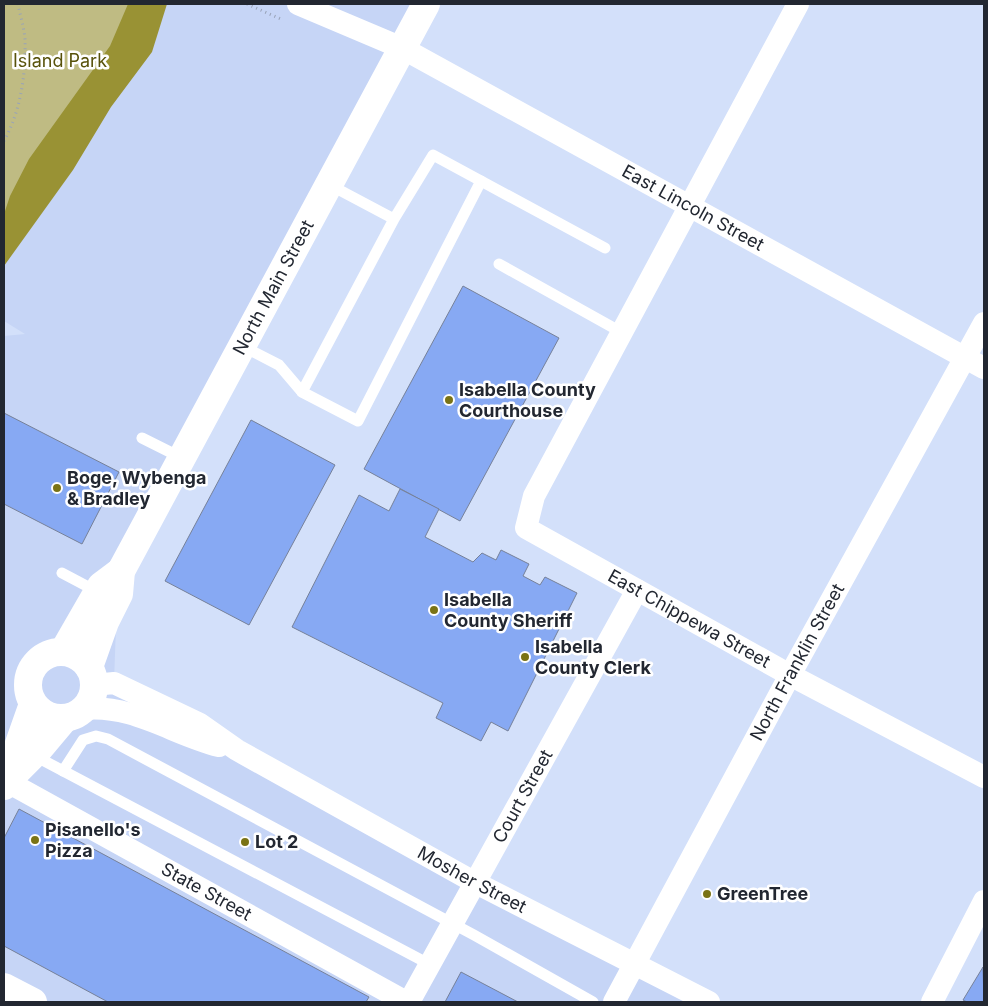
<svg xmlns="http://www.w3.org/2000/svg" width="988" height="1006" font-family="Inter,sans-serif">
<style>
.built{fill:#c6d5f6}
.green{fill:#bfbb83}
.water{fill:#999234}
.building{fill:#87a9f3;stroke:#768199}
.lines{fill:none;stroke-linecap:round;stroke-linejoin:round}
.path{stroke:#99a3b8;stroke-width:3;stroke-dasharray:1 4;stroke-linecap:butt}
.lane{stroke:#fff;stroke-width:11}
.street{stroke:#fff;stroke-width:22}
.secondary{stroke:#fff;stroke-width:28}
.poi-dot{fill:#7a7315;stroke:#fff;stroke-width:2}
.labels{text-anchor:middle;stroke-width:5;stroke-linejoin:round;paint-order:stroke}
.park-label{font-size:18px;fill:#58520b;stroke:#fff}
.street-label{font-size:18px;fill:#222731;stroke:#fff}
.poi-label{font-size:18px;font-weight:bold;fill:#222731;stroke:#fff;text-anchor:start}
</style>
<rect width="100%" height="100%" fill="#d3e0fa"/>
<!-- built -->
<path class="built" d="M148 4H426L117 598 114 682 701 1002H4V336L25 334 4 321V245Z"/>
<!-- green -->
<path class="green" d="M4 4H147L4 245Z"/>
<!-- water -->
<path class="water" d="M128 4H167L152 52 111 107 73 170 4 266V214L10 196 29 159 110 46Z"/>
<!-- building -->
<g class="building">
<path d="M463 286 559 338 460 521 364 469Z"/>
<path d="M4 413 119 472 82 544 4 504Z"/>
<path d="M251 420 335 465 249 625 165 581Z"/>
<path d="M400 489 439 509 425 537 473 562 482 553 496 560 501 550 529 564 523 576 540 585 545 577 577 593 508 731 491 722 481 741 436 718 443 703 292 627 359 495 389 511Z"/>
<path d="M19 809 369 997 366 1002H108L4 946V838Z"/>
<path d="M983 967 984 1002H967L963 1000Z"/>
<path d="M461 972 518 1002H445Z"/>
</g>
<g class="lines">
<!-- path -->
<g class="path">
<path d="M247 4 283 20"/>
<path d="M4 141C21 110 26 74 25 39 24 27 20 15 18 4"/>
</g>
<!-- lane -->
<g class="lane">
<path d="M481 181 605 248"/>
<path d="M328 184 394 219 433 155 481 181 358 421 302 392 394 219"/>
<path d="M499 264 621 332"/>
<path d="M242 346 279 365 302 392"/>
<path d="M142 438 182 458"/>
<path d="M62 573 98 592"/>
<path d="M33 755 429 964"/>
<path d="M63 771 83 740 96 736 108 739 474 935 593 1002"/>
</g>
<!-- street -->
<g class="street">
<path id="s1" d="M298 4 402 48 984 368"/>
<path id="s2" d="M798 4 534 496 526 528 790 675 984 777"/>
<path id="s3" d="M94 685 114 683 200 724 237 750 474 882 709 1002"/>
<path d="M84 709C133 704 174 735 219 746"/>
<path id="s4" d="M6 781 406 1002"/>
<path id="s5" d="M409 1002 637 590"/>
<path id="s6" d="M614 1002 790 675 984 323"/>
<path d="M932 1002 984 901"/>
</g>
<!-- secondary -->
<g class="secondary">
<circle cx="61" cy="685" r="33"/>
<path d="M63 652 101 586 121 571"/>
<path id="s7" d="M89 667 105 622 119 594 121 571 426 4"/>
<path d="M9 779 39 749 65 718"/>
<path d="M4 786 33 704"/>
<path d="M4 987 33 1002"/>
</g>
</g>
<!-- markers -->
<g class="poi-dot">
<circle cx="449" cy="400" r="5"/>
<circle cx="57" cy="488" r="5"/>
<circle cx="434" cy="610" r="5"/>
<circle cx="525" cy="657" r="5"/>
<circle cx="35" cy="840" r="5"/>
<circle cx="245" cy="842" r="5"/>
<circle cx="707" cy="894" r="5"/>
</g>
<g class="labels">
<!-- park labels -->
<g class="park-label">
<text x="60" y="67">Island Park</text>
</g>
<!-- street labels -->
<g class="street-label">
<text dy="6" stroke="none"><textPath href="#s1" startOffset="445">East Lincoln Street</textPath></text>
<text dy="6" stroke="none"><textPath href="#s7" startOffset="424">North Main Street</textPath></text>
<text dy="6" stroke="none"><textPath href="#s2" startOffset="778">East Chippewa Street</textPath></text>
<text dy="6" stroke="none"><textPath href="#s6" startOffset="386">North Franklin Street</textPath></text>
<text dy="6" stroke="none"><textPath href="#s5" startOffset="235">Court Street</textPath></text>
<text dy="6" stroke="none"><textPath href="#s3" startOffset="429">Mosher Street</textPath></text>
<text dy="6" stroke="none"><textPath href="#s4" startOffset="229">State Street</textPath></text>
</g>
<!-- poi labels -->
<g class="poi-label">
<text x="459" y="396">Isabella County<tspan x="459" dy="21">Courthouse</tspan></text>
<text x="67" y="484">Boge, Wybenga<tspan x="67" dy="21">&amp; Bradley</tspan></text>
<text x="444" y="606">Isabella<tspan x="444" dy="21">County Sheriff</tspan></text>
<text x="535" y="653">Isabella<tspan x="535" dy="21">County Clerk</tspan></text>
<text x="45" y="836">Pisanello's<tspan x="45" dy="21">Pizza</tspan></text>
<text x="255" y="848">Lot 2</text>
<text x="717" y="900">GreenTree</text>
</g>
</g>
<!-- border -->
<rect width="988" height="1006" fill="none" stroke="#222731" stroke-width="10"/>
</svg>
